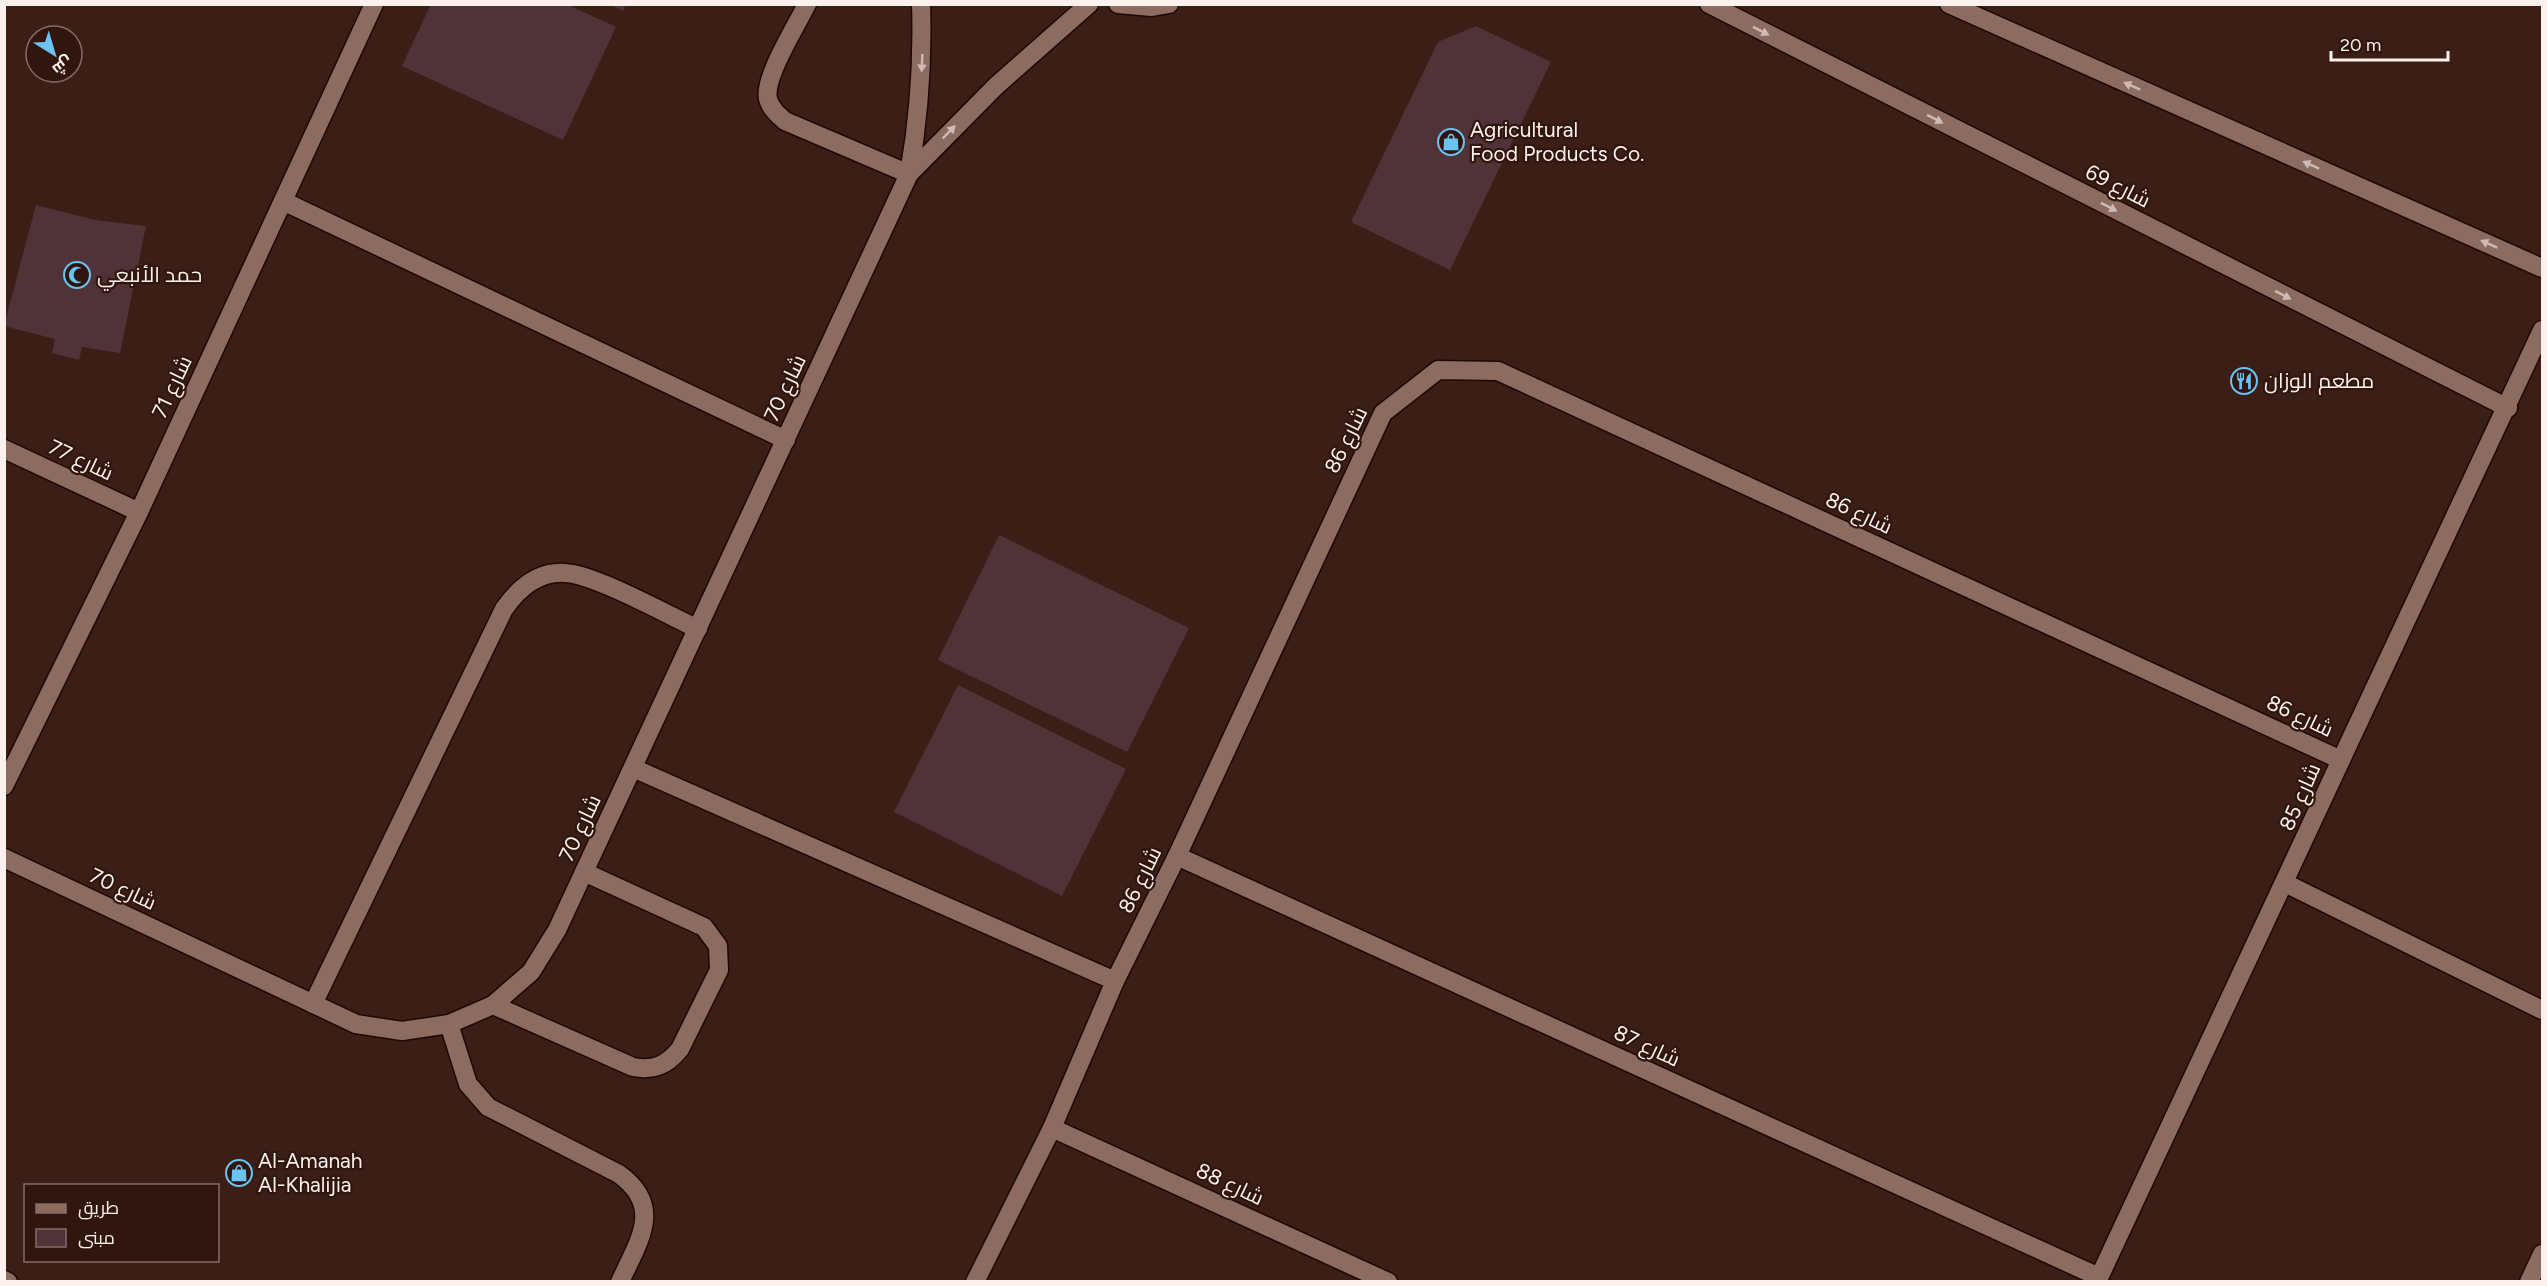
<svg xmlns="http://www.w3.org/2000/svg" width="2547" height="1286" font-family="Figtree,Cairo,sans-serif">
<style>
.building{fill:#503239}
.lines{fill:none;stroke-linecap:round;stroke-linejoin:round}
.minor-casing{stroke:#200803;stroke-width:21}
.minor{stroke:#8c6b61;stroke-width:18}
.oneway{fill:#cfbbb5}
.labels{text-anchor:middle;stroke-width:4.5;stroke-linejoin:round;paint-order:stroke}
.poi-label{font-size:21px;fill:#fcf1ed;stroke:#30160e;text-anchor:start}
.street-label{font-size:21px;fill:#fcf1ed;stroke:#30160e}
</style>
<rect width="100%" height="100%" fill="#3b1f17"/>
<!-- building -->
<g class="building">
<path d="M431 4H566L616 27 563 140 402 66Z"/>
<path d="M609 4H626L623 11Z"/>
<path d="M1476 26 1551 62 1450 270 1351 222 1438 42Z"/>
<path d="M36 205 95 220 146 226 120 353 82 347 79 360 52 353 55 339 4 326Z"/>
<path d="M999 535 1189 628 1127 752 938 660Z"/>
<path d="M958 685 1126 769 1062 896 894 812Z"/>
</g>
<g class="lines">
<defs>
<g id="minor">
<path d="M807 4C797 25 763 78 768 99 771 109 778 115 785 121L909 174"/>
<path d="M1118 4 1152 7 1169 4"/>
<path d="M1709 4 2508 408"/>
<path d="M1949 4 2542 268"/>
<path d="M909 174 996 86 1089 4"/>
<path d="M283 201 786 440"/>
<path d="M4 449 139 512"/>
<path d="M633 768 1115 981"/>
<path d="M4 786 139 512 374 4"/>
<path d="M1177 856 2099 1277"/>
<path d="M4 858 356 1024 402 1031 449 1024 493 1005 531 972 557 930 909 174C919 117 923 63 921 4"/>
<path d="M2285 883 2542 1010"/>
<path d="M313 1004 504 609C518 589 537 571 565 573 594 574 668 615 698 629"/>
<path d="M493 1005 633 1067C654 1071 667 1065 680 1049L719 970 718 946 704 927 584 872"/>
<path d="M449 1024 468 1084 488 1107 619 1174C664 1207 639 1240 620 1282"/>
<path d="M1052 1128 1388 1282"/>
<path d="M4 1280 8 1282"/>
<path d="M975 1282 1052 1128 1115 981 1177 856 1383 413 1438 370 1498 371 2341 760"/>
<path d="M2097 1282 2542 330"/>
<path d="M2529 1282 2542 1254"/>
</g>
</defs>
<!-- minor casing -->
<use href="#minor" class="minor-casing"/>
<!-- minor -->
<use href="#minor" class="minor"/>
</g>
<!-- one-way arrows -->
<defs><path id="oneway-solid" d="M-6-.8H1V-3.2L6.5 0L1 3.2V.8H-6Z" transform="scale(1.5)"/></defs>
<g class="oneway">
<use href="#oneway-solid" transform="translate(1761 31) rotate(27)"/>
<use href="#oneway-solid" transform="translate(922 63) rotate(92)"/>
<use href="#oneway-solid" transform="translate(2132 86) rotate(-156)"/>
<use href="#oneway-solid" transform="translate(1935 119) rotate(27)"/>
<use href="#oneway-solid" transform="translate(949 132) rotate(-46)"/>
<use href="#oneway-solid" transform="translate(2311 165) rotate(-156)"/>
<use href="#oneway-solid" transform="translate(2109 207) rotate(27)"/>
<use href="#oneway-solid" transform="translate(2489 244) rotate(-156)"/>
<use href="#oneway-solid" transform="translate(2283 295) rotate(27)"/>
</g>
<!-- icons -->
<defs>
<symbol id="shop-ring" viewBox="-11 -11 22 22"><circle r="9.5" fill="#30160e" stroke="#6ac3f1" stroke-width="1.5"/><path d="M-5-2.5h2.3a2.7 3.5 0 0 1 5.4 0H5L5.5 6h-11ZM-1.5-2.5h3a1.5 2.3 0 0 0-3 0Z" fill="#6ac3f1"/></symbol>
<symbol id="mosque-ring" viewBox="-11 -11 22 22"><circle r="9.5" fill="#30160e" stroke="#6ac3f1" stroke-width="1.5"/><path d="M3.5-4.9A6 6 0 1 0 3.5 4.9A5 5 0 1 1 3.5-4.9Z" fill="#6ac3f1"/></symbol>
<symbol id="restaurant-ring" viewBox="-11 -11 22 22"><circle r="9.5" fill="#30160e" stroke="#6ac3f1" stroke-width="1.5"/><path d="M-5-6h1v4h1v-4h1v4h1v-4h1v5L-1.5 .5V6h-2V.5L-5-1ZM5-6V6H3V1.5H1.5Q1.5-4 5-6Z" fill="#6ac3f1"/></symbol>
</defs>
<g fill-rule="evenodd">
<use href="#shop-ring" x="1436" y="127" width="30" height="30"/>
<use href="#mosque-ring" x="62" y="260" width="30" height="30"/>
<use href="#restaurant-ring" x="2229" y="366" width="30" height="30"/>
<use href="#shop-ring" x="224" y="1158" width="30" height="30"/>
</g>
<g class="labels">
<!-- poi labels -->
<g class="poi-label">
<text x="1470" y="137">Agricultural<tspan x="1470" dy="24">Food Products Co.</tspan></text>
<text x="97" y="282">حمد الأنبعي</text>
<text x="2264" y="388">مطعم الوزان</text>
<text x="258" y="1168">Al-Amanah<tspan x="258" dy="24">Al-Khalijia</tspan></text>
</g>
<!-- street labels -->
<g class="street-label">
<text transform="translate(2118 186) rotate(27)" y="7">شارع 69</text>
<text transform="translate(172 387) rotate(-65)" y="7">شارع 71</text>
<text transform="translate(785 388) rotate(-65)" y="7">شارع 70</text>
<text transform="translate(1346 440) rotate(-64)" y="7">شارع 86</text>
<text transform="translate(81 460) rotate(25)" y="7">شارع 77</text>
<text transform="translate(1859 513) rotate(25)" y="7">شارع 86</text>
<text transform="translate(2300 716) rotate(25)" y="7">شارع 86</text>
<text transform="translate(2300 797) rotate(-66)" y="7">شارع 85</text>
<text transform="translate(580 828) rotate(-65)" y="7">شارع 70</text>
<text transform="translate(1140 880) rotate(-64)" y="7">شارع 86</text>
<text transform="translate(123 889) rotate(25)" y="7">شارع 70</text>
<text transform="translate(1647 1046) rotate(25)" y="7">شارع 87</text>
<text transform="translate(1230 1184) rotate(25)" y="7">شارع 88</text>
</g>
</g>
<!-- border -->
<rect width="2547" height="1286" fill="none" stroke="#fcf1ed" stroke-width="12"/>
<!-- legend -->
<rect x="24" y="1184" width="195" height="78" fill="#30160e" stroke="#826e67" stroke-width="1.5"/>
<rect x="36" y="1204" width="30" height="9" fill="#8c6b61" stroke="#826e67" stroke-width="1.5"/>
<text x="78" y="1214" font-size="18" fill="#fcf1ed">طريق</text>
<rect x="36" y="1229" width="30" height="18" fill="#503239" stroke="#826e67" stroke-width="1.5"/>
<text x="78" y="1244" font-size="18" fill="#fcf1ed">مبنى</text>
<!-- north arrow -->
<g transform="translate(54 54) rotate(143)"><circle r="28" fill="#30160e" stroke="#826e67" stroke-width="1.5"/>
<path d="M0-4.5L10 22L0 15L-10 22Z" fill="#6ac3f1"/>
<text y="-9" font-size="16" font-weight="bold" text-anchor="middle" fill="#fcf1ed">ش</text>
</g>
<!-- scale -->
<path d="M2331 51v9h117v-9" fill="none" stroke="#fcf1ed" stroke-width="3"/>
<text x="2340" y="51" font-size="18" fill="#fcf1ed" stroke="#30160e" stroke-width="4.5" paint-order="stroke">20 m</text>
</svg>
